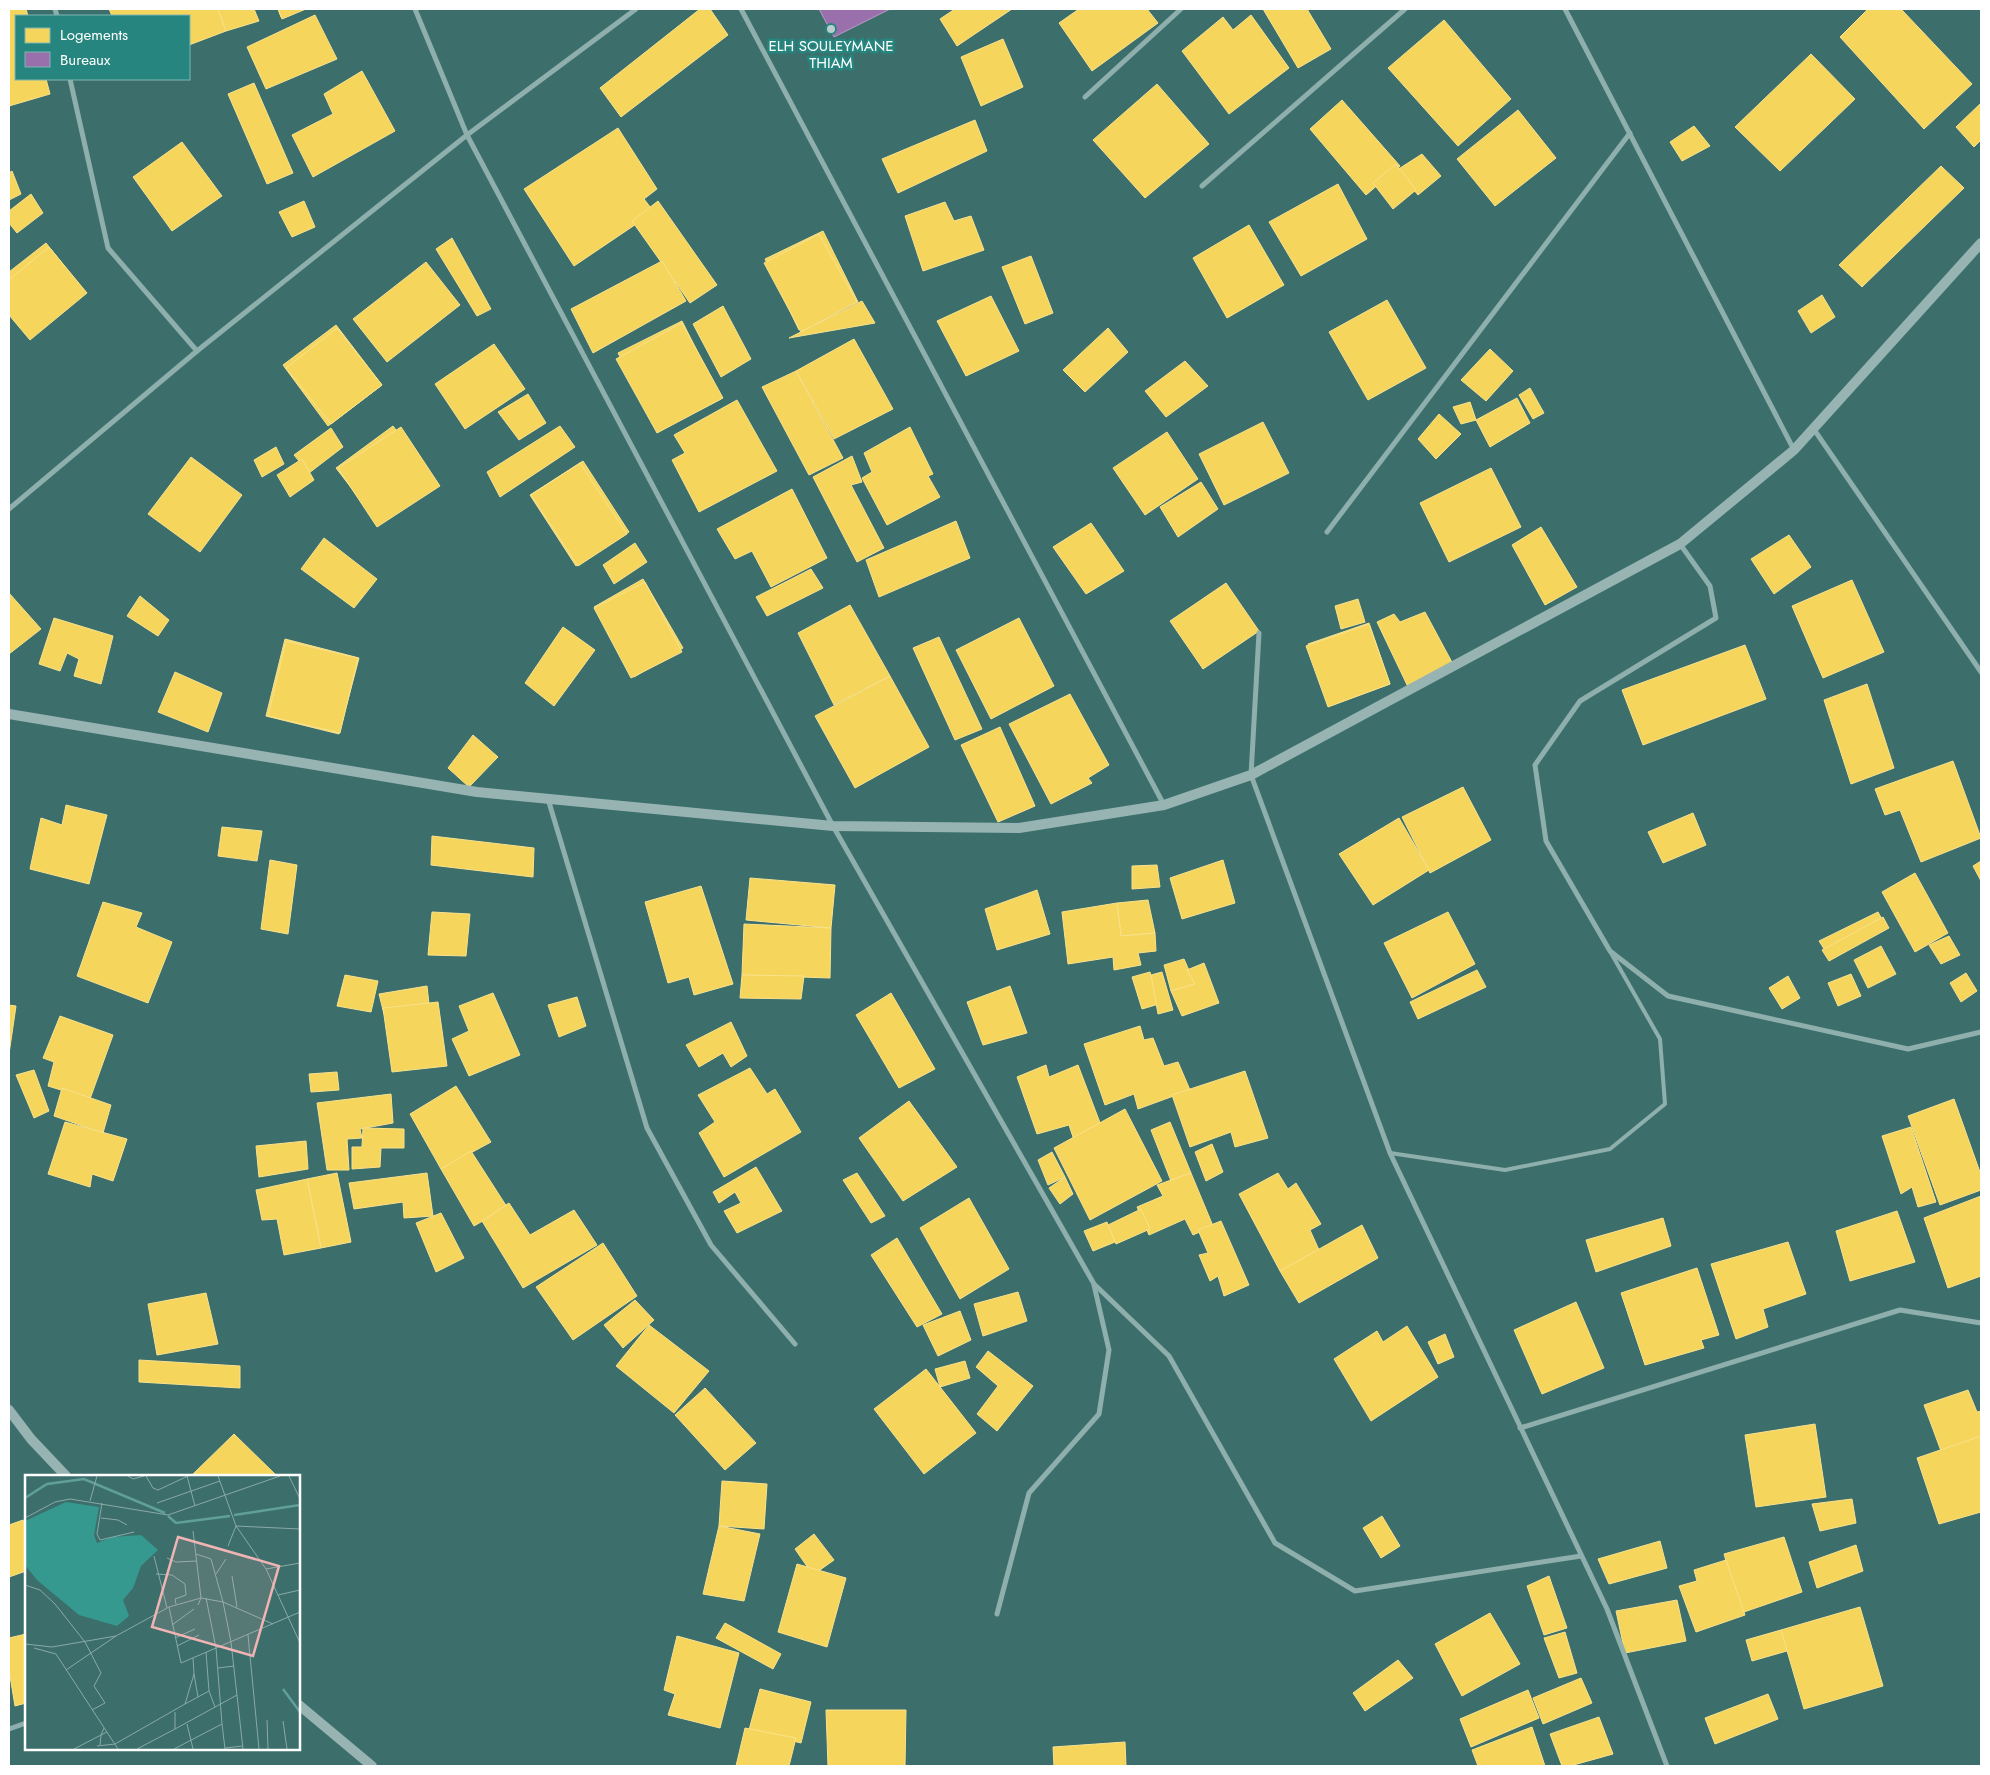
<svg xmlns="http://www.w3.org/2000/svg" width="1990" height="1775" font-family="Jost,sans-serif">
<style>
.homes{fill:#f6d55c;stroke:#f9e28d}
.offices{fill:#9970ab;stroke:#b89bc4}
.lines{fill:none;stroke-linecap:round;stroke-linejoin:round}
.lane{stroke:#8eafac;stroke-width:4}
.street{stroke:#8eafac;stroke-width:5}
.secondary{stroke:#97b4b2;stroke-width:10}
.poi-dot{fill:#bbcdcc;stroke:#26857e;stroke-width:2}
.labels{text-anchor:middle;stroke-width:5;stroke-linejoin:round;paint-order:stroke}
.poi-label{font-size:15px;fill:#fff;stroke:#26857e}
.inset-river{fill:none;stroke:#619f9a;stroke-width:2.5}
.inset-road{fill:none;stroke:#8aa9a7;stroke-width:1}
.view{fill:#f1b4b4;fill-opacity:0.15;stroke:#f1b4b4;stroke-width:2.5}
.inset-edge{fill:none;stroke:#fff;stroke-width:2.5}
</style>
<rect width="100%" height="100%" fill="#3c6f6c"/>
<!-- homes -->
<g class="homes">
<path d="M9 9H26L28 16H16V79H46L50 94 9 106Z"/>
<path d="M109 9H219L226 31 189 45V16H112Z"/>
<path d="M218 9H254L259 21 226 31Z"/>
<path d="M278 9H302L281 17Z"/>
<path d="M278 9H306L282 19Z"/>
<path d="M700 9H710L728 35 621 117 600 88Z"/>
<path d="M955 9H1012L957 46 940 19Z"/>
<path d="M1079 9H1147L1158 23 1092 71 1059 23Z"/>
<path d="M1263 9H1307L1331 49 1298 68Z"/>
<path d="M1868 9H1901L1972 84 1924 129 1840 37Z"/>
<path d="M315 15 337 59 266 89 247 47Z"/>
<path d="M1251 15 1289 68 1229 114 1182 51 1223 17 1233 30Z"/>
<path d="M1444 20 1511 99 1458 146 1388 68Z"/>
<path d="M1003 39 1023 87 981 106 961 57Z"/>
<path d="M1811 54 1855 99 1780 171 1735 127Z"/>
<path d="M362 71 395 131 313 177 292 135 333 114 324 94Z"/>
<path d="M254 83 293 173 267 184 228 94Z"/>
<path d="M1157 84 1209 144 1145 198 1093 140Z"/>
<path d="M1342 100 1400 166 1366 195 1310 129Z"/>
<path d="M1981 103V140L1974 147 1956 127Z"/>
<path d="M1518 110 1556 158 1495 206 1457 159Z"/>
<path d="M975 120 987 151 898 193 882 159Z"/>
<path d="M1694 126 1710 146 1682 161 1670 142Z"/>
<path d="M618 128 657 189 644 199 654 212 574 266 524 189Z"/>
<path d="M182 142 222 196 172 231 133 177Z"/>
<path d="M1422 154 1441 176 1418 195 1397 170Z"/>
<path d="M1396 164 1416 190 1393 209 1373 183Z"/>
<path d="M1941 166 1964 188 1862 287 1839 265Z"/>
<path d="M12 171 21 194 9 200V173Z"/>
<path d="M1338 184 1367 239 1301 276 1269 222Z"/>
<path d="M31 194 43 213 17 233 9 223V211Z"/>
<path d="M304 201 315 227 292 237 279 212Z"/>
<path d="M658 201 717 285 690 303 632 221Z"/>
<path d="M945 202 954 221 971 216 984 250 923 271 905 216Z"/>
<path d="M1249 225 1284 285 1227 318 1193 258Z"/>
<path d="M823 231 858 302 799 330 765 259Z"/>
<path d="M819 234 857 302 801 332 764 263Z"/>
<path d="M452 238 491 309 477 316 436 249Z"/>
<path d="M46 243 85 292 29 337 9 312V272Z"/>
<path d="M49 247 87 293 30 340 9 315V280Z"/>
<path d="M1031 256 1053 313 1025 324 1002 267Z"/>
<path d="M662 261 686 301 593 353 571 309Z"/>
<path d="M426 262 460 305 387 362 353 319Z"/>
<path d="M1822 295 1835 317 1811 333 1798 311Z"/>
<path d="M991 296 1019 351 966 376 937 321Z"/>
<path d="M1387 300 1426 368 1368 400 1329 332Z"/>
<path d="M862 301 875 323 789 338Z"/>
<path d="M723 306 751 359 721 377 693 324Z"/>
<path d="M682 321 721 399 658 431 618 353Z"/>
<path d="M682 323 723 398 657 433 616 359Z"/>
<path d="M336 325 382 385 328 426 283 365Z"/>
<path d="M337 328 382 385 331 424 286 368Z"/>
<path d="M1108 328 1128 352 1085 392 1063 370Z"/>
<path d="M854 339 893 409 834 439 796 371Z"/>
<path d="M494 344 525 389 465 429 435 384Z"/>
<path d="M1490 349 1513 371 1486 401 1461 380Z"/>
<path d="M1185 361 1208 386 1166 417 1145 391Z"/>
<path d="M796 371 843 458 809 475 762 387Z"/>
<path d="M1530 388 1544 413 1533 419 1519 395Z"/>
<path d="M528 394 546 423 519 440 498 412Z"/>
<path d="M1517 398 1530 423 1490 447 1476 420Z"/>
<path d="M737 400 777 471 699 512 672 460 685 453 674 435Z"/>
<path d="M1470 402 1476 420 1461 424 1453 407Z"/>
<path d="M1439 414 1461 434 1436 459 1418 439Z"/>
<path d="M1263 422 1289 473 1224 505 1199 454Z"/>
<path d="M393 426 435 482 379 524 336 468Z"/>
<path d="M560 426 575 447 500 497 487 472Z"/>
<path d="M401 427 440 486 377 527 338 468Z"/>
<path d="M910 427 933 474 928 476 940 497 887 525 862 478 872 472 864 453Z"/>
<path d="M331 428 343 447 309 473 294 455Z"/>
<path d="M1167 432 1198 479 1145 515 1113 468Z"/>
<path d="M276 447 284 464 262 477 254 460Z"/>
<path d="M852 456 862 482 851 485 884 548 857 562 813 477Z"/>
<path d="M191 457 242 495 200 552 148 514Z"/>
<path d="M302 459 314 480 290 497 277 475Z"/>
<path d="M583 461 629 532 576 566 530 495Z"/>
<path d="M580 463 627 534 578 566 531 495Z"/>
<path d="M1491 468 1521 527 1449 562 1420 503Z"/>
<path d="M1201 482 1218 509 1178 537 1160 507Z"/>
<path d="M792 489 827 558 771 587 752 551 735 559 717 529Z"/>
<path d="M956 521 970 558 879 597 866 560Z"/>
<path d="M1091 523 1124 571 1086 594 1053 547Z"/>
<path d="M1541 527 1577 587 1545 605 1512 545Z"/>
<path d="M1789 535 1811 567 1774 594 1751 559Z"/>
<path d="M324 538 377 579 354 608 301 569Z"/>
<path d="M635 543 647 562 614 584 603 565Z"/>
<path d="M811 569 823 588 767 616 756 597Z"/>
<path d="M643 579 683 648 634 677 594 607Z"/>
<path d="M1852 580 1884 652 1823 678 1792 606Z"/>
<path d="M645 582 682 652 631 678 594 608Z"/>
<path d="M1226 583 1259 631 1203 669 1170 621Z"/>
<path d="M9 593 41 629 9 654Z"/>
<path d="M140 596 169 620 158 636 127 616Z"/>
<path d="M1358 599 1365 622 1341 629 1335 606Z"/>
<path d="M850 605 890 676 834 705 798 633Z"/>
<path d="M1425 612 1454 666 1409 689 1377 622 1394 614 1400 622Z"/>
<path d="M54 618 113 636 101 684 74 676 79 659 67 653 60 671 39 664Z"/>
<path d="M1019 618 1054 686 991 719 956 650Z"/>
<path d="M1369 623 1390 684 1329 706 1308 644Z"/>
<path d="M1369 624 1390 684 1328 707 1306 646Z"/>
<path d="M563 627 595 650 554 706 525 683Z"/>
<path d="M939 637 982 729 955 740 913 648Z"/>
<path d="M285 639 359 658 339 734 266 716Z"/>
<path d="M286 641 358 658 340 733 268 716Z"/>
<path d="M1745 645 1766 699 1643 745 1622 690Z"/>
<path d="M175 672 222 693 208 732 158 712Z"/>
<path d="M890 676 929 747 855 788 815 716Z"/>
<path d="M1867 684 1894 768 1851 784 1824 700Z"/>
<path d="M1070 694 1109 765 1088 778 1092 783 1051 804 1009 724Z"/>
<path d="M1000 727 1035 806 998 822 961 745Z"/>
<path d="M473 735 498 757 469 787 448 768Z"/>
<path d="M1953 761 1981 838 1921 862 1900 810 1885 815 1875 789Z"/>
<path d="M1463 787 1491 840 1430 873 1402 817Z"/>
<path d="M66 805 107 815 89 884 30 869 41 818 62 825Z"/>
<path d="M1693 813 1706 845 1663 863 1648 832Z"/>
<path d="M1399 818 1429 870 1373 905 1339 854Z"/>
<path d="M222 827 262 831 257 861 218 856Z"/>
<path d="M432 836 534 848 533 877 431 865Z"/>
<path d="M270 860 297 865 288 934 261 929Z"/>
<path d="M1223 860 1235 903 1182 919 1170 878Z"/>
<path d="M1981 861V881L1973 866Z"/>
<path d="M1157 865 1160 887 1132 889V866Z"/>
<path d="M1915 873 1948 933 1915 952 1882 892Z"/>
<path d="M750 878 835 885 831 928 746 920Z"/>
<path d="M701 886 733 984 694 995 689 977 668 983 645 902Z"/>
<path d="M1037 890 1050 934 997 950 985 909Z"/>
<path d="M1148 900 1155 933 1121 936 1117 903Z"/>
<path d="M103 902 142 913 136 927 172 942 148 1003 77 976Z"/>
<path d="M1117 903 1121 936 1155 933 1156 951 1138 953 1141 965 1114 970 1113 957 1068 964 1062 912Z"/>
<path d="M432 912 470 914 466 956 428 955Z"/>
<path d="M1448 912 1475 964 1412 998 1384 943Z"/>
<path d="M1878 912 1884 923 1826 952 1819 941Z"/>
<path d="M1883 917 1889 928 1829 961 1822 950Z"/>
<path d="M744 924 831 928 830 978 742 975Z"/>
<path d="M1949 936 1960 955 1941 964 1929 945Z"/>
<path d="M1881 946 1896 974 1868 988 1854 960Z"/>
<path d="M1184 959 1195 984 1171 991 1164 965Z"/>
<path d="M1204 963 1219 1003 1182 1016 1171 991 1195 984 1187 970Z"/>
<path d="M1477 970 1486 987 1418 1019 1410 1002Z"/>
<path d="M1150 972 1159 1004 1142 1009 1132 977Z"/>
<path d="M1162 972 1173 1010 1158 1014 1151 975Z"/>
<path d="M1966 973 1977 991 1961 1002 1950 983Z"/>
<path d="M1851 974 1861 996 1838 1006 1828 983Z"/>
<path d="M345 975 378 981 371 1012 337 1006Z"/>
<path d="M742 975 804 976 801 999 740 998Z"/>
<path d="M1788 976 1800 998 1782 1009 1769 988Z"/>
<path d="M427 986 429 1004 384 1014 379 994Z"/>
<path d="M1010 986 1027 1033 983 1045 967 1002Z"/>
<path d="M493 993 520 1055 469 1076 452 1039 469 1031 459 1006Z"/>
<path d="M891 993 935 1069 899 1088 856 1015Z"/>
<path d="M577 997 586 1026 559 1037 548 1005Z"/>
<path d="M438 1002 447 1066 392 1072 383 1008Z"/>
<path d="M9 1005 16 1006 9 1054Z"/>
<path d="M60 1016 113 1035 90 1099 48 1086 54 1062 43 1058Z"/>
<path d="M731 1022 747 1056 731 1067 723 1053 699 1067 686 1045Z"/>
<path d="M1140 1026 1144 1040 1153 1038 1164 1066 1178 1062 1190 1090 1138 1109 1134 1094 1105 1105 1084 1044Z"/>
<path d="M1046 1065 1049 1077 1078 1065 1102 1128 1074 1140 1069 1125 1037 1134 1017 1077Z"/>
<path d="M750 1068 767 1094 775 1089 801 1132 724 1177 699 1133 715 1122 698 1095Z"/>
<path d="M34 1070 49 1111 34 1118 16 1075Z"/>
<path d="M1245 1071 1268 1138 1235 1147 1231 1132 1190 1147 1172 1095Z"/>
<path d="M337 1072 339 1090 311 1092 309 1074Z"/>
<path d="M456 1086 491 1142 441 1169 410 1114Z"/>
<path d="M62 1088 111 1105 103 1133 54 1116Z"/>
<path d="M391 1094 393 1123 360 1129 362 1138 347 1139 349 1170H327L317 1103Z"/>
<path d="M1954 1099 1981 1175V1190L1940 1205 1908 1116Z"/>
<path d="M909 1101 957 1167 903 1201 859 1138Z"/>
<path d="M1125 1109 1162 1181 1090 1220 1054 1148Z"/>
<path d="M65 1122 127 1139 113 1181 92 1174 90 1187 48 1174Z"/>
<path d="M1170 1122 1191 1173 1171 1181 1151 1130Z"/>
<path d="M1911 1127 1936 1202 1918 1207 1912 1187 1901 1194 1882 1136Z"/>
<path d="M363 1128 404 1129V1148H381L380 1167 352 1169V1147H362Z"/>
<path d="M306 1141 308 1169 259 1177 256 1146Z"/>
<path d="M1212 1144 1223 1172 1206 1181 1195 1152Z"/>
<path d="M471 1151 507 1207 474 1226 441 1169Z"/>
<path d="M1052 1152 1065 1177 1048 1185 1038 1160Z"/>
<path d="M756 1167 782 1211 737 1233 724 1211 741 1203 735 1192 719 1203 713 1192Z"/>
<path d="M337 1173 351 1242 321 1248 307 1179Z"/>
<path d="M427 1173 433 1216 404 1218 403 1202 354 1209 349 1183Z"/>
<path d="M857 1173 885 1216 871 1223 843 1180Z"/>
<path d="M1191 1173 1213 1226 1193 1235 1185 1219 1149 1235 1137 1207 1163 1196 1157 1185Z"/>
<path d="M1278 1173 1288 1189 1296 1183 1321 1224 1310 1230 1319 1250 1280 1271 1239 1194Z"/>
<path d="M1065 1177 1073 1194 1060 1204 1049 1188Z"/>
<path d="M307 1179 321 1248 284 1255 277 1219 262 1220 256 1190Z"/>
<path d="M1981 1196V1276L1948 1288 1924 1218Z"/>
<path d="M969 1198 1009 1269 960 1299 920 1228Z"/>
<path d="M509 1203 530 1235 574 1210 597 1245 523 1288 482 1221Z"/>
<path d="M1141 1209 1150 1229 1116 1244 1108 1225Z"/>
<path d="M1897 1211 1915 1262 1850 1281 1836 1231Z"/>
<path d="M441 1213 464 1258 436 1272 416 1223Z"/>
<path d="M1663 1218 1671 1246 1596 1272 1586 1240Z"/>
<path d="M1221 1221 1249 1285 1224 1296 1218 1276 1210 1281 1199 1255 1208 1253 1198 1230Z"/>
<path d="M1107 1222 1115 1242 1093 1251 1084 1231Z"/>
<path d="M1362 1225 1378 1258 1299 1303 1280 1271Z"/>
<path d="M897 1238 942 1314 917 1327 871 1255Z"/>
<path d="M1788 1242 1806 1294 1763 1309 1768 1327 1736 1339 1711 1264Z"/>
<path d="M603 1243 637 1296 573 1340 536 1287Z"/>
<path d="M1697 1268 1719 1335 1701 1340 1704 1348 1645 1365 1621 1293Z"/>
<path d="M1018 1292 1027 1321 983 1336 974 1304Z"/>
<path d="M206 1293 218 1344 157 1355 148 1304Z"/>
<path d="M635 1300 654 1320 623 1348 604 1325Z"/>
<path d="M1576 1302 1604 1368 1542 1394 1514 1330Z"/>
<path d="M960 1311 971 1340 938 1356 923 1325Z"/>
<path d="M649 1325 709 1371 674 1413 616 1366Z"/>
<path d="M1407 1326 1438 1377 1371 1421 1334 1359 1377 1331 1383 1342Z"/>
<path d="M1445 1334 1454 1357 1438 1364 1428 1342Z"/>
<path d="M988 1351 1033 1386 997 1431 977 1414 998 1386 976 1367Z"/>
<path d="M139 1360 240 1366V1388L139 1382Z"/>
<path d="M965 1361 970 1378 940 1387 935 1369Z"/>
<path d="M926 1369 976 1433 924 1474 874 1409Z"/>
<path d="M705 1388 756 1443 725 1470 675 1415Z"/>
<path d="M1968 1390 1977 1412 1981 1411V1438L1941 1451 1924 1405Z"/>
<path d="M1815 1424 1826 1497 1756 1507 1745 1435Z"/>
<path d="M234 1434 277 1476H191Z"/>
<path d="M1981 1436V1512L1939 1524 1917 1458Z"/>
<path d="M722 1481 767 1484 764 1529 719 1526Z"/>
<path d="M1852 1499 1856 1523 1820 1531 1812 1504Z"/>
<path d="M1382 1516 1400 1546 1381 1558 1363 1528Z"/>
<path d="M23 1520 26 1528V1571L9 1577V1525Z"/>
<path d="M719 1526 760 1534 744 1601 703 1594Z"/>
<path d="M814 1534 834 1560 813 1575 795 1549Z"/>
<path d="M1784 1537 1802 1592 1741 1613 1724 1554Z"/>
<path d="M1660 1541 1667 1568 1609 1584 1598 1559Z"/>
<path d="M1856 1545 1863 1571 1817 1588 1809 1562Z"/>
<path d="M1726 1560 1745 1615 1696 1632 1679 1586 1697 1581 1694 1570Z"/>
<path d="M797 1564 846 1578 827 1647 778 1632Z"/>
<path d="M1549 1576 1567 1628 1544 1635 1527 1586Z"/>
<path d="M1677 1600 1686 1641 1625 1653 1616 1611Z"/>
<path d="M1860 1607 1883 1686 1804 1709 1781 1630Z"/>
<path d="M1490 1613 1520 1664 1462 1696 1435 1644Z"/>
<path d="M725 1623 781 1654 773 1669 716 1638Z"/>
<path d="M1781 1630 1787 1651 1752 1661 1746 1640Z"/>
<path d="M1565 1632 1577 1673 1559 1678 1544 1638Z"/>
<path d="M26 1634V1703L15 1706 9 1670V1638Z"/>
<path d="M677 1636 739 1653 720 1728 668 1715 675 1694 664 1690Z"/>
<path d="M1398 1660 1413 1678 1365 1711 1353 1693Z"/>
<path d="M1581 1678 1592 1703 1543 1724 1533 1698Z"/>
<path d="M760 1689 811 1702 801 1743 749 1730Z"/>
<path d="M1528 1690 1539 1718 1471 1747 1460 1719Z"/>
<path d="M1768 1694 1778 1719 1715 1744 1705 1718Z"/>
<path d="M826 1710H906L905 1766H828Z"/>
<path d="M1599 1717 1613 1754 1570 1766H1562L1550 1734Z"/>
<path d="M1532 1727 1545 1766H1478L1472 1750Z"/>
<path d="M745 1728 796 1738 789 1766H736Z"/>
<path d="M1125 1742 1126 1766H1054L1053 1747Z"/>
</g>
<!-- offices -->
<path class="offices" d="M819 9H890L834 37Z"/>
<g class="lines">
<!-- lane -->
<path class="lane" d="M1390 1153 1505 1170 1610 1149 1665 1104 1660 1039 1611 953"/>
<!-- street -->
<g class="street">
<path d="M55 9 57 16"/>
<path d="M415 9 467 135 833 826 1094 1284 1169 1356 1275 1543 1355 1591 1581 1556"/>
<path d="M741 9 1164 805"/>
<path d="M1565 9 1794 450"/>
<path d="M70 79 108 248 197 351"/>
<path d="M1085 97 1181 9"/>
<path d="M1202 186 1405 9"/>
<path d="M1813 428 1981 672"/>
<path d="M9 509 197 351 467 135 636 9"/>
<path d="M1327 532 1630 133"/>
<path d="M1680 544 1710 586 1716 618 1580 701 1535 765 1546 841 1610 951 1668 996 1908 1049 1981 1032"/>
<path d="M1259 633 1251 775 1390 1153 1607 1609 1667 1766"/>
<path d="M548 799 647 1128 711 1245 795 1344"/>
<path d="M1520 1428 1900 1310 1981 1323"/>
<path d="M997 1614 1029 1493 1099 1414 1109 1350 1094 1285"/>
<path d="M9 1729 26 1723"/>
</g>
<!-- secondary -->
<g class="secondary">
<path d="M9 714 477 792 833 826 1019 828 1164 805 1251 775 1680 544 1794 450 1981 243"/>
<path d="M9 1410 31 1439 66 1476"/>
<path d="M299 1705 372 1766"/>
</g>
</g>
<!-- markers -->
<circle class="poi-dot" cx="831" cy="29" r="5"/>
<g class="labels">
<!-- poi labels -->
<g class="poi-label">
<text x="831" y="51">ELH SOULEYMANE<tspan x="831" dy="17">THIAM</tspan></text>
</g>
</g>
<!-- overview -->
<g transform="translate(25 1475)">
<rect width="275" height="275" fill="#3c6f6c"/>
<path d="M41 27 74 32 69 60 72 68 87 62 116 60 133 75 116 91 108 113 98 125 104 141 92 151 54 140 12 105 0 90V46Z" fill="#35998f"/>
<path class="inset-river" d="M0 23 22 9 59 4 140 38M209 40 275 30M143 41 151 48 205 41M258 214 275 237"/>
<path class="inset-road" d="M103 1 108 4 119 1M121 1 128 13 133 15 163 1M162 1 170 31M193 1 211 51 241 94 275 168M264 1 275 24M65 26 72 1M77 28 72 59 75 65 109 57M132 28 195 6M0 43 30 27 45 24 143 40 255 1M76 43 93 45 102 50M168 56 176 123 173 130M203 71 211 51 275 54M171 79 186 84 198 127 206 167 218 274M129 81 142 133M142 83 151 87 172 86M241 94 275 88M131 99 147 100 160 109 161 120 150 124 151 129M191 99 201 84M207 101 212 132M0 110 15 115 30 129 60 167 76 198 69 211 80 228 67 235M253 120 275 115M144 132 156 188 275 137M147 150 169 134M223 160 234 274M150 163 170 154M0 169 27 172 91 161 144 132 176 123 198 127 248 149M152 171 174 160M9 173 31 179 93 274M181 177 184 216 190 232M193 193 209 191M41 195 91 161M169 199 173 222M160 229 184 216M150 237V254L212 220M242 245 243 274M258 246 262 274M162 249 168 274M197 249 200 274M75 270 76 260 82 257M72 271 90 269 160 229 169 199 168 183M200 273 217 271M49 274 76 260 79 253M112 274 150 254M149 274 197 249 191 173 181 123"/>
<path class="view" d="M153 62 254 91 228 181 127 152Z"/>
<rect width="275" height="275" class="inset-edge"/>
</g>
<!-- border -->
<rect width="1990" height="1775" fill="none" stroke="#ffffff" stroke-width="20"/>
<!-- legend -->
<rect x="15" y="15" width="175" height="65" fill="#26857e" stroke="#7db6b2"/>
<rect x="25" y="28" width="25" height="15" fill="#f6d55c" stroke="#7db6b2"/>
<text x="60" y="40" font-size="15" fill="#ffffff">Logements</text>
<rect x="25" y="52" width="25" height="15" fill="#9970ab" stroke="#7db6b2"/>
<text x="60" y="65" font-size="15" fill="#ffffff">Bureaux</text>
</svg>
